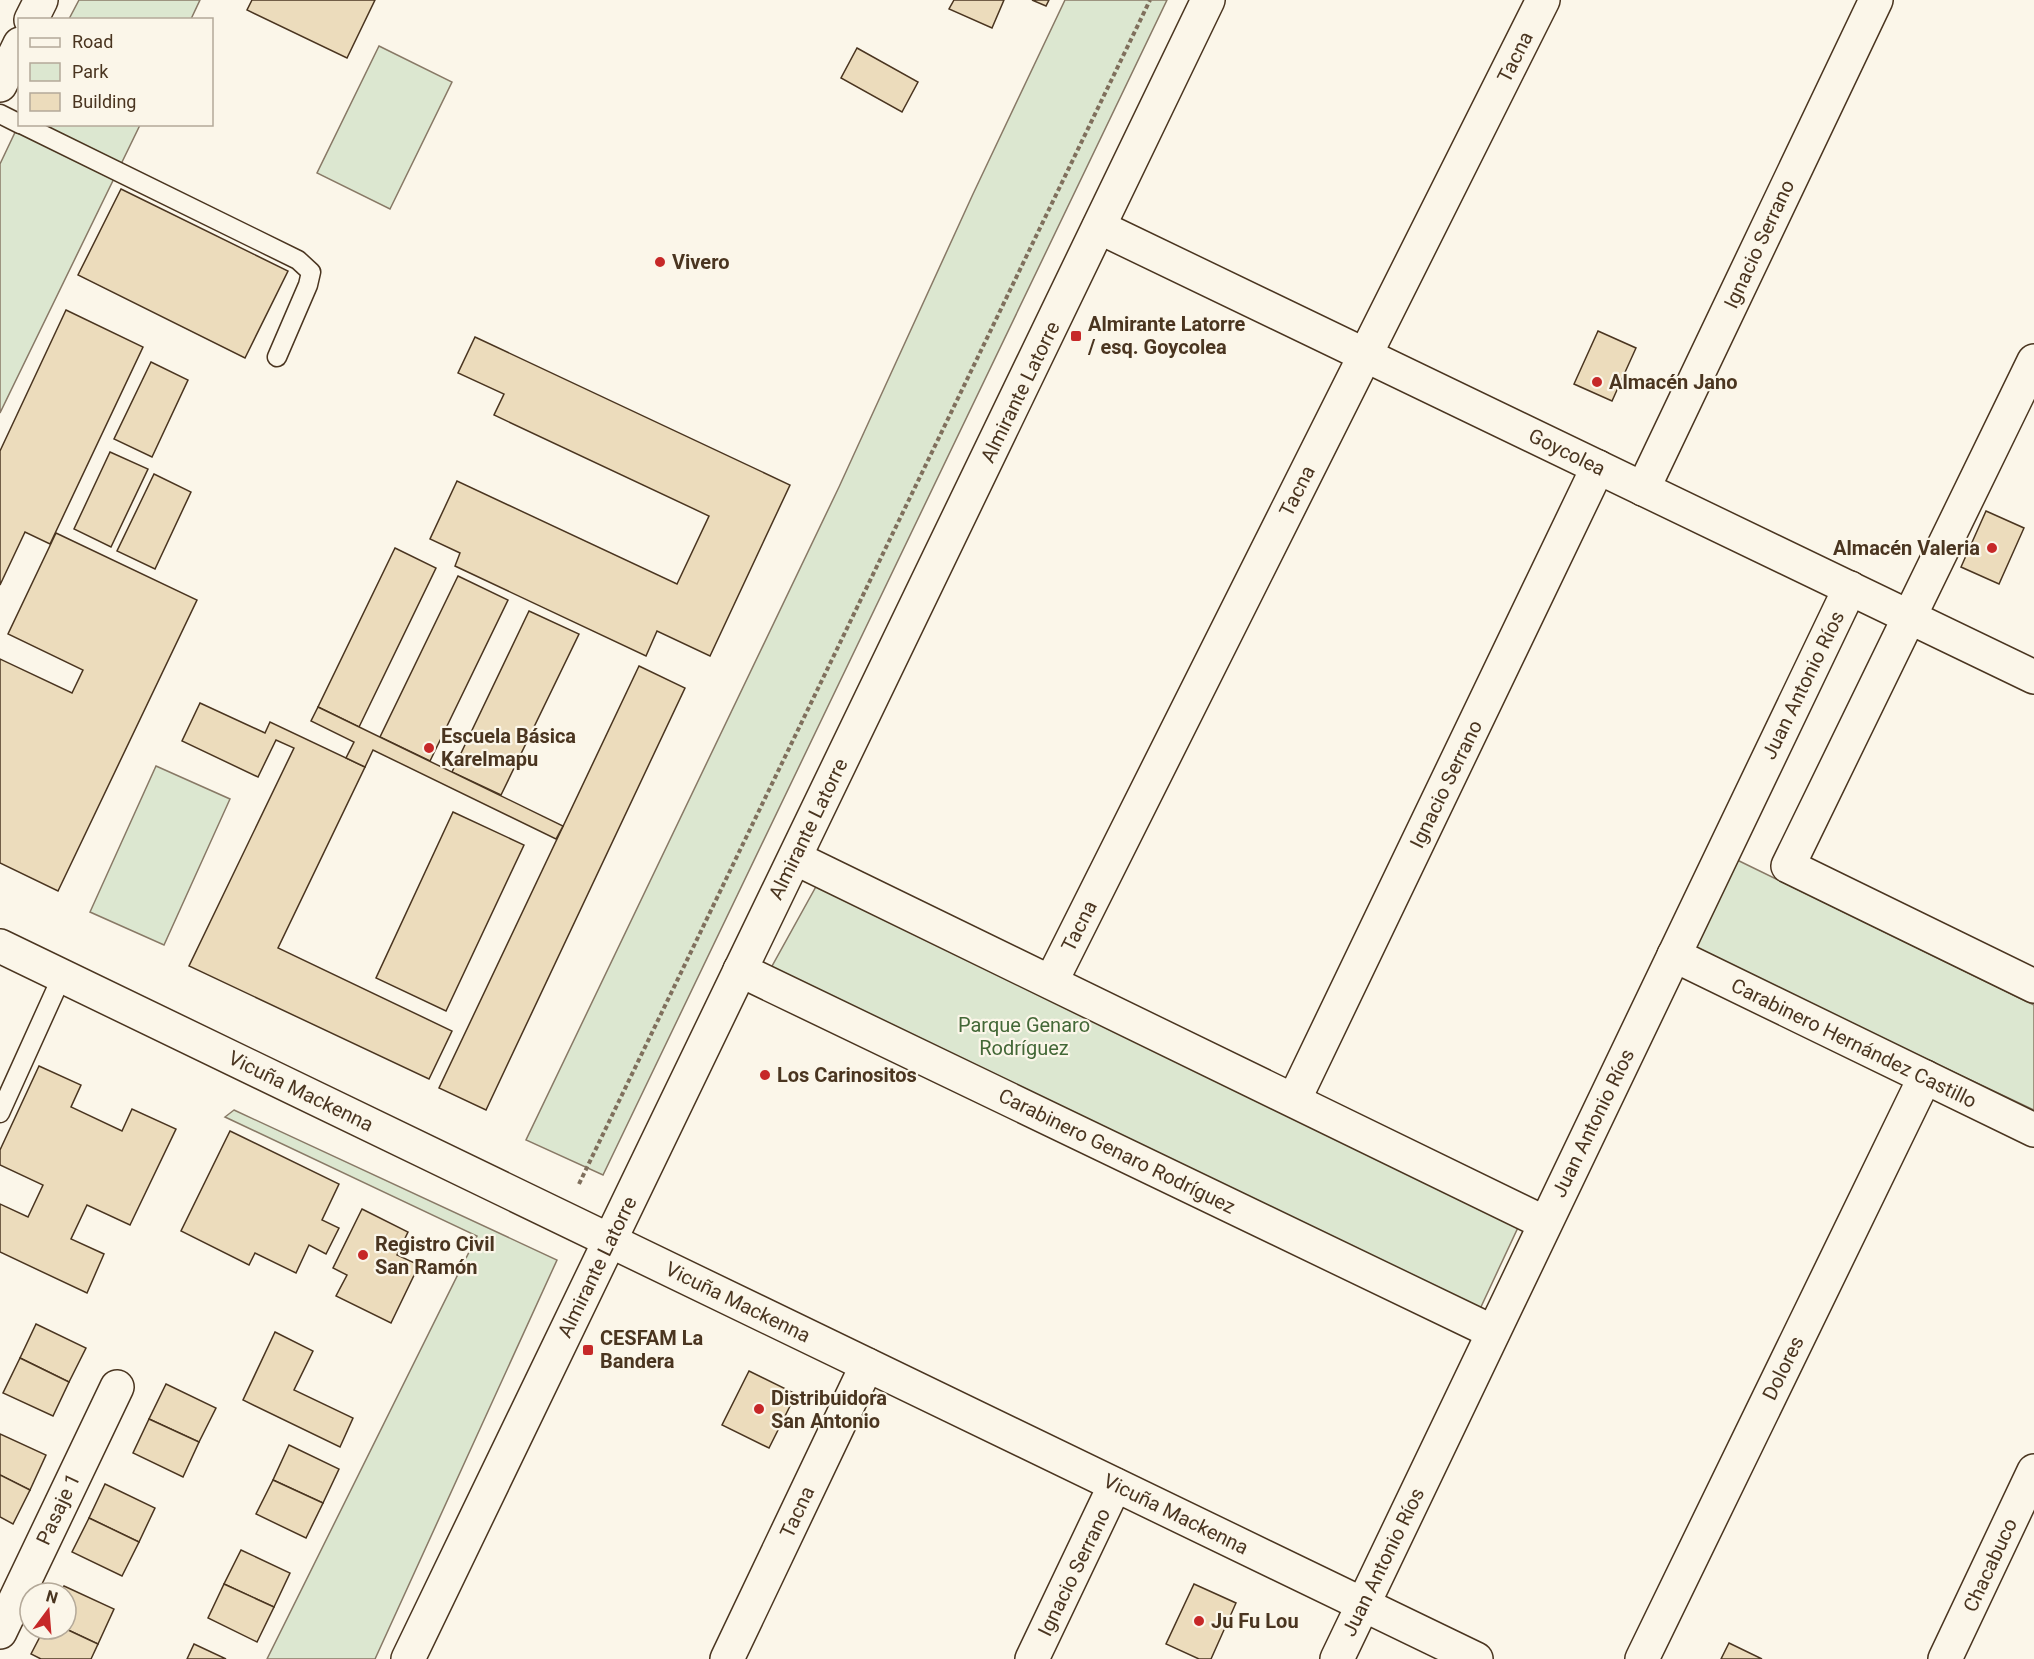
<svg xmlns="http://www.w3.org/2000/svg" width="2034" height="1659" font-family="Roboto,sans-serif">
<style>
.green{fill:#dce7d0;stroke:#887966;stroke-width:1.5}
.building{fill:#ecdcbc;stroke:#4a3520;stroke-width:1.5}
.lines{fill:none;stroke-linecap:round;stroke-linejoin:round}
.service-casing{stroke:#4a3520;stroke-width:21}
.minor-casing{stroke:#4a3520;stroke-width:36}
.tertiary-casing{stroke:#4a3520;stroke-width:36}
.secondary-casing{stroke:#4a3520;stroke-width:36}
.path{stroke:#7f6f5c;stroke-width:4;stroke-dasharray:4.5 3;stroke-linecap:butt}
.service{stroke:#fbf6e9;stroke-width:18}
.minor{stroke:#fbf6e9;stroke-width:33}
.tertiary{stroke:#fbf6e9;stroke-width:33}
.secondary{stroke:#fbf6e9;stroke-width:33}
.poi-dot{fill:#c62828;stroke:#fbf6e9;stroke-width:2}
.labels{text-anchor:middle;stroke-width:4.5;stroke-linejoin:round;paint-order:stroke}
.street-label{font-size:20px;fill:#4a3520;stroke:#fbf6e9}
.poi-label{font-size:20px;font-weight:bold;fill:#4a3520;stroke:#fbf6e9;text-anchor:start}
.park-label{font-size:20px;fill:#436837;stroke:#fbf6e9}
</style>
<rect width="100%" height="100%" fill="#fbf6e9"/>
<!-- green -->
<g class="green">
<path d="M79 0H200L191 19H69Z"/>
<path d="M1065 0H1167L603 1175 526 1140 839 487 973 194Z"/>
<path d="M379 46 452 82 390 209 317 173Z"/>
<path d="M19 124 140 125 0 413V164Z"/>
<path d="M156 766 230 799 164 945 90 912Z"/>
<path d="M1731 857 2034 1005V1110L1690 947Z"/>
<path d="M818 883 1521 1221 1480 1309 771 968Z"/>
<path d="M234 1110 557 1260 375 1659H267L477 1236 225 1117Z"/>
</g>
<!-- building -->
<g class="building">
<path d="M252 0H375L347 58 247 10Z"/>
<path d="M954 0H1004L992 28 949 9Z"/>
<path d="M1032 0H1049L1046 6Z"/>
<path d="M857 48 918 82 902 112 841 78Z"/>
<path d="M121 189 288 271 245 358 78 275Z"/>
<path d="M66 310 143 347 50 544 25 532 0 585V451Z"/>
<path d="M1598 331 1636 348 1612 401 1574 384Z"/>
<path d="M475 337 790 485 710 656 657 631 646 656 455 566 460 553 430 539 457 481 677 584 709 516 494 415 504 394 458 373Z"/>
<path d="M151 362 188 380 152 457 114 439Z"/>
<path d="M110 452 148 469 111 547 74 529Z"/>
<path d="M154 474 191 492 155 569 117 551Z"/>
<path d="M1986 511 2024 528 1999 584 1961 567Z"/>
<path d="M56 533 197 600 58 891 0 863V659L72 693 83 670 8 634Z"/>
<path d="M395 548 436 568 359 727 318 707Z"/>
<path d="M458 576 508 600 430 761 380 737Z"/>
<path d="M529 611 579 634 501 795 452 772Z"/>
<path d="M639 666 685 688 486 1110 439 1088Z"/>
<path d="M200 703 265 733 270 722 365 767 278 948 452 1031 429 1079 189 966 294 748 276 740 258 777 182 741Z"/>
<path d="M318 707 563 826 556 839 373 750 365 767 346 758 354 742 311 721Z"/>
<path d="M453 812 524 845 446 1011 376 978Z"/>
<path d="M39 1066 81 1085 71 1107 122 1131 132 1109 176 1129 130 1225 87 1205 71 1239 104 1254 87 1293 0 1252V1204L28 1217 43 1185 0 1165V1150Z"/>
<path d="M230 1131 339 1184 322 1220 339 1228 326 1254 309 1245 296 1273 255 1253 249 1265 181 1231Z"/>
<path d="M362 1209 408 1232 397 1255 419 1265 391 1323 336 1296 347 1275 333 1268Z"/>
<path d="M36 1324 86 1348 69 1382 20 1358Z"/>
<path d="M275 1332 313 1351 294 1390 353 1418 340 1447 243 1400Z"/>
<path d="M20 1358 69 1382 53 1416 3 1393Z"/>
<path d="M749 1371 796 1394 769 1448 722 1425Z"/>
<path d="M166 1384 216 1408 199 1442 149 1419Z"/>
<path d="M149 1419 199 1442 183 1477 133 1453Z"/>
<path d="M0 1434 46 1455 30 1490 0 1475Z"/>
<path d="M289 1445 339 1469 323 1503 273 1480Z"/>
<path d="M0 1475 30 1490 13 1524 0 1517Z"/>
<path d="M273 1480 323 1503 306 1538 256 1514Z"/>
<path d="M105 1484 155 1508 139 1542 89 1518Z"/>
<path d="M89 1518 139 1542 122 1576 72 1552Z"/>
<path d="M241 1550 290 1573 274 1607 224 1584Z"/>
<path d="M224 1584 274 1607 257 1642 208 1618Z"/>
<path d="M1194 1584 1236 1603 1211 1659H1199L1166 1644Z"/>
<path d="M64 1586 114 1609 98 1644 66 1629V1593H61Z"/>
<path d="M44 1629H66L98 1644 91 1659H41L31 1654Z"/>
<path d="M1729 1643 1762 1659H1721Z"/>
<path d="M194 1644 226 1659H187Z"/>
</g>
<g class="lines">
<defs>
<g id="service">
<path d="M0 114 20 124"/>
<path d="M21 124 298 260 311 272 308 285 277 357"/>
<path d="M0 1113 62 976"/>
</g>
<g id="minor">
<path d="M1099 227 2034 677"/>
<path d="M2034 361 1788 866 2034 986"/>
<path d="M1643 489 1876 0"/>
<path d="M795 858 1545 1223"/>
<path d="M1674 955 2034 1130"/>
<path d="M740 970 1493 1332"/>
<path d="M1051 982 1543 0"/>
<path d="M1294 1100 1598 467"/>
<path d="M0 1632 117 1387"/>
<path d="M727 1659 867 1365"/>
<path d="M1032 1659 1115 1485"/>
<path d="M1337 1659 1850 588"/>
<path d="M1642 1659 1925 1077"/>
<path d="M1945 1659 2034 1471"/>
</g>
<g id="tertiary">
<path d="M31 20 41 0"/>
<path d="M0 85 20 44"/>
<path d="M408 1659 1208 0"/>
</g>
<path id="secondary" d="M0 946 1476 1659"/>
</defs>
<!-- service casing -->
<use href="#service" class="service-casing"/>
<!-- minor casing -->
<use href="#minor" class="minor-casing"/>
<!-- tertiary casing -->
<use href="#tertiary" class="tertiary-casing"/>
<!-- secondary casing -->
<use href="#secondary" class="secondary-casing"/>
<!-- path -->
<path class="path" d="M579 1184 1150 0"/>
<!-- service -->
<use href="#service" class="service"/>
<!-- minor -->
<use href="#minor" class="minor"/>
<!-- tertiary -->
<use href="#tertiary" class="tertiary"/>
<!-- secondary -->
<use href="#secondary" class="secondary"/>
</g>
<!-- markers -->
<g class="poi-dot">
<circle cx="660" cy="262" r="6"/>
<rect x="1070" y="330" width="12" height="12" rx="3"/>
<circle cx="1597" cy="382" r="6"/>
<circle cx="1992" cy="548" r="6"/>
<circle cx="429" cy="748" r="6"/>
<circle cx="765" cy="1075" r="6"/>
<circle cx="363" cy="1255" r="6"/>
<rect x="582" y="1344" width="12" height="12" rx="3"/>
<circle cx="759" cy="1409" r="6"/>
<circle cx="1199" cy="1621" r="6"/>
</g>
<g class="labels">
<!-- street labels -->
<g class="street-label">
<text transform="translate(1515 57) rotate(-63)" y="7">Tacna</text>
<text transform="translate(1759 244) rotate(-65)" y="7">Ignacio Serrano</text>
<text transform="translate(1020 392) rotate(-64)" y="7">Almirante Latorre</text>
<text transform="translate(1567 452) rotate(26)" y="7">Goycolea</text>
<text transform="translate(1297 491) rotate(-63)" y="7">Tacna</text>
<text transform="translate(1803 685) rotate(-64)" y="7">Juan Antonio Ríos</text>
<text transform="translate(1446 784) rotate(-64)" y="7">Ignacio Serrano</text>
<text transform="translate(808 829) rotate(-64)" y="7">Almirante Latorre</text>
<text transform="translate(1079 926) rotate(-63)" y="7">Tacna</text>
<text transform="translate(1854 1043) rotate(26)" y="7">Carabinero Hernández Castillo</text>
<text transform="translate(301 1091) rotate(26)" y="7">Vicuña Mackenna</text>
<text transform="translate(1593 1123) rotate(-64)" y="7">Juan Antonio Ríos</text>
<text transform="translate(1117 1151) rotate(26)" y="7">Carabinero Genaro Rodríguez</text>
<text transform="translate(597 1267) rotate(-64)" y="7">Almirante Latorre</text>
<text transform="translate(738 1302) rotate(26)" y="7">Vicuña Mackenna</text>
<text transform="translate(1783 1368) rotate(-64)" y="7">Dolores</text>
<text transform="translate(58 1509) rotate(-65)" y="7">Pasaje 1</text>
<text transform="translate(797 1512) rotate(-65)" y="7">Tacna</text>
<text transform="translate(1176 1514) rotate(26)" y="7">Vicuña Mackenna</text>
<text transform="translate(1383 1562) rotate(-64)" y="7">Juan Antonio Ríos</text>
<text transform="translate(1990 1565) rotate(-65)" y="7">Chacabuco</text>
<text transform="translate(1074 1572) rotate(-64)" y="7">Ignacio Serrano</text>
</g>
<!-- poi labels -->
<g class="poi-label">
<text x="672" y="269">Vivero</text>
<text x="1088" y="331">Almirante Latorre<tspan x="1088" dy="23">/ esq. Goycolea</tspan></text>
<text x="1609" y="389">Almacén Jano</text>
<text x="1980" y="555" text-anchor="end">Almacén Valeria</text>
<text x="441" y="743">Escuela Básica<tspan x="441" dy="23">Karelmapu</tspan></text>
<text x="777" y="1082">Los Carinositos</text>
<text x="375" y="1251">Registro Civil<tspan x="375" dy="23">San Ramón</tspan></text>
<text x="600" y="1345">CESFAM La<tspan x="600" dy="23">Bandera</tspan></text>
<text x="771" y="1405">Distribuidora<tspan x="771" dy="23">San Antonio</tspan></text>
<text x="1211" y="1628">Ju Fu Lou</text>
</g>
<!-- park labels -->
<g class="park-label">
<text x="1024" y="1032">Parque Genaro<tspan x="1024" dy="23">Rodríguez</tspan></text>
</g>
</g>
<!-- legend -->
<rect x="18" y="18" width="195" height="108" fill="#fbf6e9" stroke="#b4a999" stroke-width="1.5"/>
<rect x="30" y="38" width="30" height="9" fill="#fbf6e9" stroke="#b4a999" stroke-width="1.5"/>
<text x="72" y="48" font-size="18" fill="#4a3520">Road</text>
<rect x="30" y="63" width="30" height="18" fill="#dce7d0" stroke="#b4a999" stroke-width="1.5"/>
<text x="72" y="78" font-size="18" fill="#4a3520">Park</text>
<rect x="30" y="93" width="30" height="18" fill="#ecdcbc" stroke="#b4a999" stroke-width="1.5"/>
<text x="72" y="108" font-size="18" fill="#4a3520">Building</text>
<!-- north arrow -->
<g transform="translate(48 1611) rotate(16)"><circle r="28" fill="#fbf6e9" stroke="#b4a999" stroke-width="1.5"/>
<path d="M0-4.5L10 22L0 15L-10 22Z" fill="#c62828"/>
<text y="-9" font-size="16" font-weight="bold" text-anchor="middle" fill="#4a3520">N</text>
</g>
</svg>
